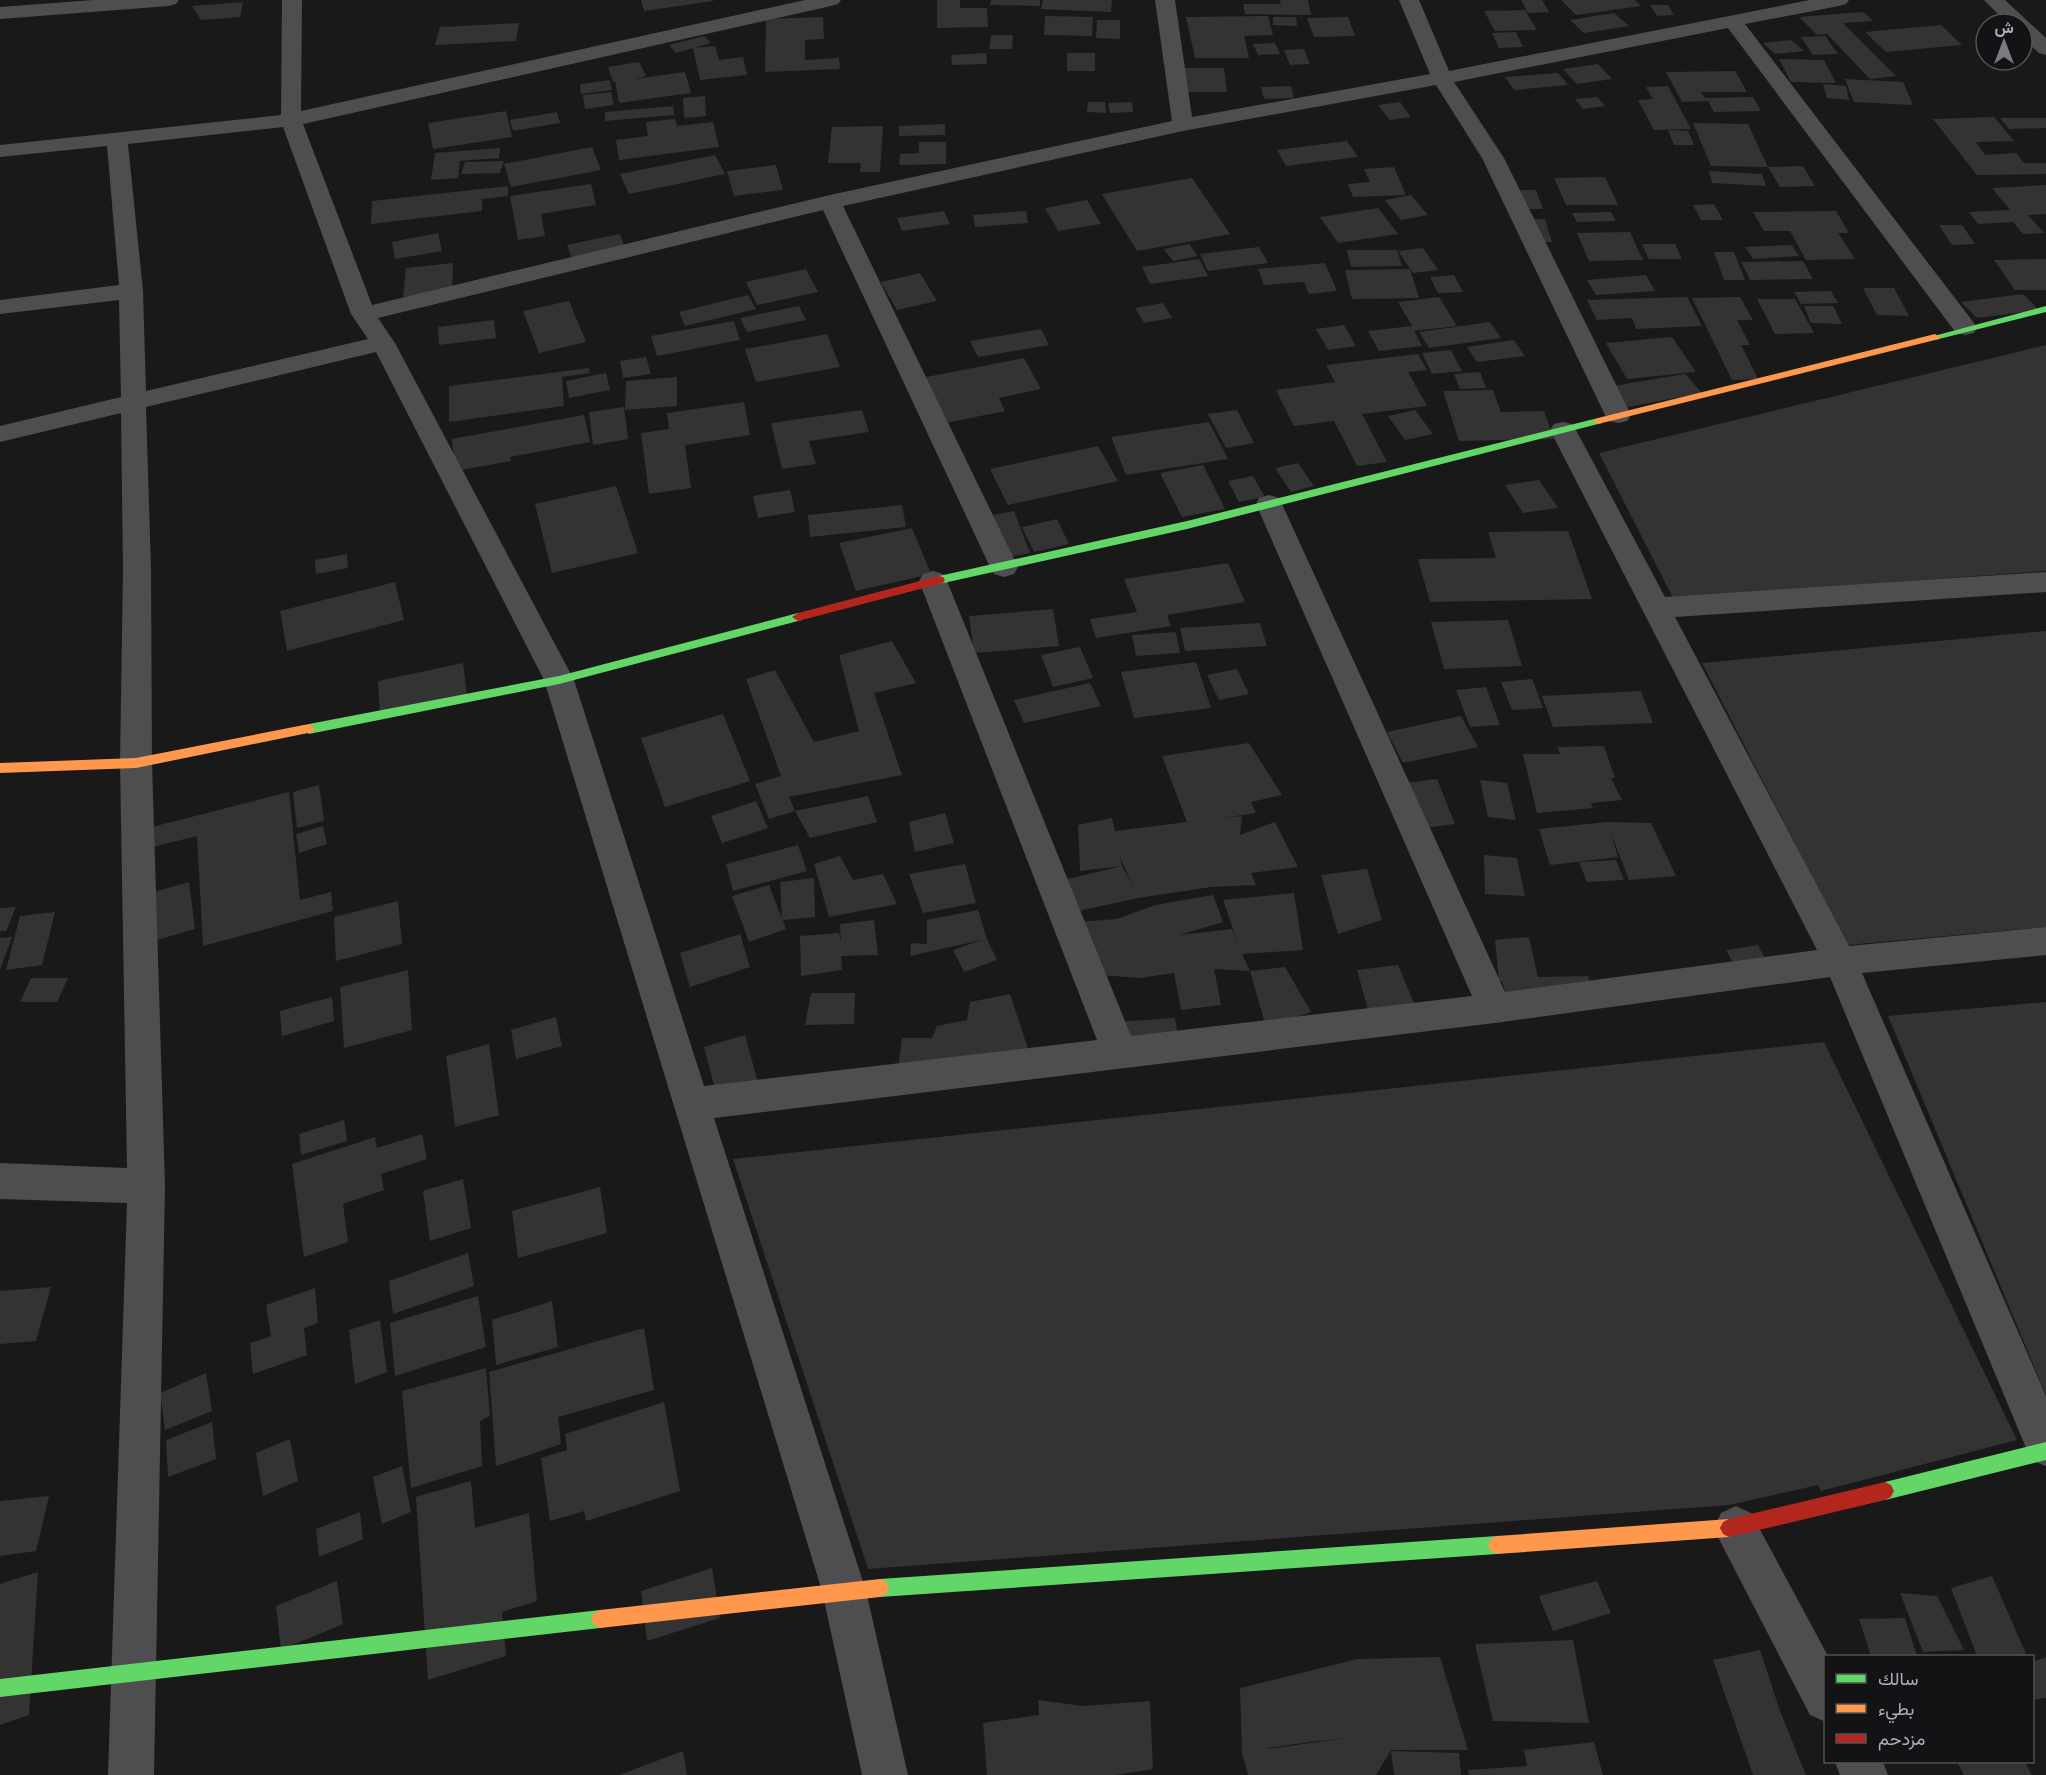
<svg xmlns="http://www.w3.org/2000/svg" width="2046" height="1775" font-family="'Source Sans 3',Vazirmatn,sans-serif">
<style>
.building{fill:#333334;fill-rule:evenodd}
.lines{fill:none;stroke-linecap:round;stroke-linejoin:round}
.street{fill:#4e4e51;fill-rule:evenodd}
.fast{fill:#63d668;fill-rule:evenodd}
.slow{fill:#ff974d;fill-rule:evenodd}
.jam{fill:#b3261e;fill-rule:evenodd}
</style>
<rect width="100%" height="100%" fill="#191919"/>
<!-- building -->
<g class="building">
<path d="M641 0H713V1L644 11Z"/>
<path d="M937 0H960V8H987L988 27 937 28Z"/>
<path d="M991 0H1040V6L990 5Z"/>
<path d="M1043 0H1112L1111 12 1041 9Z"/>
<path d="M1280 0H1308L1311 15 1245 14 1243 4H1281Z"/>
<path d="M1521 0H1542L1549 12 1528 13Z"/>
<path d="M1561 0H1635L1641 6 1576 15Z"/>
<path d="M243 2 240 17 201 20 192 6Z"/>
<path d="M1650 5H1668L1674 15 1657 16Z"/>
<path d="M1525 10 1537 30 1495 31 1484 11Z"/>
<path d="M1863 12 1873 21 1843 23 1896 76 1870 79 1827 34 1817 35 1799 17Z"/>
<path d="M1614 13 1629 26 1584 33 1570 20Z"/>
<path d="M1045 16 1093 17 1092 36 1044 35Z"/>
<path d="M1268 16 1273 35 1244 36 1249 58H1195L1186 17Z"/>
<path d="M823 17 824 39 805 40V60L839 58 840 69 765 72 766 19Z"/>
<path d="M1273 17H1296L1297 26 1273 25Z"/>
<path d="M1348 17 1355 36 1314 37 1307 18Z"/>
<path d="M1097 20H1120V39L1096 38Z"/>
<path d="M519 23 516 41 435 45 440 27Z"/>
<path d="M1941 25 1962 45 1886 52 1865 32Z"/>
<path d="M1516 32 1523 47 1499 48 1492 33Z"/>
<path d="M991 35H1013L1012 49H989Z"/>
<path d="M704 36 711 43 676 53 669 45Z"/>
<path d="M1825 36 1838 54 1813 55 1801 37Z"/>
<path d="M1791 40 1804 51 1775 54 1763 43Z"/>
<path d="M1275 43 1280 54 1258 55 1253 44Z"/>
<path d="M715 46 719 60 743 57 747 75 700 80 693 48Z"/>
<path d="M1304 49 1310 64 1290 65 1284 50Z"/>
<path d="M986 53 987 64 952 65 951 55Z"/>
<rect x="1067" y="53" width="28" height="18"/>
<path d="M1779 59 1824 60 1836 83 1791 82Z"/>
<path d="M639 62 646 76 635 79 685 72 691 93 619 103 615 81 613 82 608 67Z"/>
<path d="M1598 64 1612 79 1577 84 1563 69Z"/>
<path d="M1179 68H1224L1227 92H1182Z"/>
<path d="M1735 71 1747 92H1701L1705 98 1753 97 1761 111 1714 112 1708 101 1682 102 1666 72Z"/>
<path d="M1558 73 1568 85 1514 90 1505 77Z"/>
<path d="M1845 79 1903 82 1913 105 1854 102Z"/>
<path d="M610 80 612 90 581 94 580 84Z"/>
<path d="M1823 84 1846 86 1849 100 1827 98Z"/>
<path d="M1291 86 1294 98 1264 99 1261 87Z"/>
<path d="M1668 86 1691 129 1654 130 1638 100 1653 99 1646 87Z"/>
<path d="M611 92 614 105 585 109 583 95Z"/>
<path d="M705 96 706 116 684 118 683 98Z"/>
<path d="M1597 97 1605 106 1583 109 1575 99Z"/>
<path d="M1088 102H1105L1106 113 1087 112Z"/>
<path d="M1132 102 1133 112 1110 113 1108 103Z"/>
<path d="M1400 102 1411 117 1390 120 1378 105Z"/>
<path d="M673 106 674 115 605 121V112Z"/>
<path d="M506 111 512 137 433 149 428 123Z"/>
<path d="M557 112 560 123 513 131 510 120Z"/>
<path d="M1994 117 2014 141 1976 142 1985 155 2016 153 2024 163H2046V174L1977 175 1933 119Z"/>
<path d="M2000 118H2046V128L2009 129Z"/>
<path d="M675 119 677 126 713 122 719 147 619 160 616 140 648 136 646 122Z"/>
<path d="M1693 123 1748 124 1768 167 1711 166Z"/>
<path d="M945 124V135L899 136V126Z"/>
<path d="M883 126 880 172H860L861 163H828L832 127Z"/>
<path d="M1668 130 1688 131 1694 145H1674Z"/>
<path d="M1347 141 1358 157 1286 166 1277 150Z"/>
<path d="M919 142H946V164L899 165 900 154 919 153Z"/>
<path d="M592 147 601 170 511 187 504 164Z"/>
<path d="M500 148 499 158 460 161 458 178 431 180 435 153Z"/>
<path d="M715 155 725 174 629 194 620 174Z"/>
<path d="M504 161 500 173 461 174 465 162Z"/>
<path d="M776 165 783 190 734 196 727 171Z"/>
<path d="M1803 166 1815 186 1780 187 1768 167Z"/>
<path d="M1394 167 1406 195 1353 197 1348 184 1370 182 1364 169Z"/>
<path d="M1709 171 1762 174 1766 186 1712 183Z"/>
<path d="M1605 177 1618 205H1566L1554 178Z"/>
<path d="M1192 178 1230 234 1137 251 1102 194Z"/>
<path d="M591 184 596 205 541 214 545 236 518 240 510 196Z"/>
<path d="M2046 185V214L2028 215 2044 233 2023 234 2013 222 1978 224 1969 212 2010 210 1992 188Z"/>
<path d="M508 186V196L482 199V211L371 224 372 201Z"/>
<path d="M1505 190H1536L1543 209H1512Z"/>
<path d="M1411 195 1428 215 1401 220 1385 200Z"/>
<path d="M1087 200 1101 224 1058 231 1045 208Z"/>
<path d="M1714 204 1723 220H1701L1693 205Z"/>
<path d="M1378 208 1398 234 1338 243 1320 217Z"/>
<path d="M944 211 950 224 902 231 897 218Z"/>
<path d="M1026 211 1028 223 975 227 973 215Z"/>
<path d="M1836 211 1849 233H1838L1855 259 1806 260 1790 231H1764L1753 212Z"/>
<path d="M1611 212 1616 221 1577 222 1572 213Z"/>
<path d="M1521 219H1545L1552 242H1527Z"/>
<path d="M1939 225H1962L1975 244 1952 245Z"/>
<path d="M1630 232 1643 260 1589 261 1577 233Z"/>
<path d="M438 233 442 251 395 259 392 242Z"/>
<path d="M620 234 626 251 573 261 567 245Z"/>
<path d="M1189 244 1198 256 1173 261 1164 249Z"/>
<path d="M1642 244H1675L1682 259H1649Z"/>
<path d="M1792 245 1799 256 1753 259 1745 247Z"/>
<path d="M1259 247 1268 263 1208 271 1200 254Z"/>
<path d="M1423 248 1438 270 1413 273 1398 251Z"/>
<path d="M1347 250H1397L1402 266 1351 267Z"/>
<path d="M1714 252H1734L1745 280H1724Z"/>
<path d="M1199 259 1208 276 1150 284 1142 267Z"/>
<path d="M2046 259V290H2015L1994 260Z"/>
<path d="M1803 261 1813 279 1750 280 1741 262Z"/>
<path d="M453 263 452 292 403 297 406 268Z"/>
<path d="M1325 263 1337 291 1309 294 1304 282 1264 285 1258 269Z"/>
<path d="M806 269 818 292 757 305 746 282Z"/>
<path d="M1410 269 1419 298 1352 299 1345 270Z"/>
<path d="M920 273 937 301 897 310 881 282Z"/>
<path d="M1454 275 1463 292 1438 293 1430 277Z"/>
<path d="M1646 275 1655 291 1596 295 1587 280Z"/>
<path d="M1863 288H1894L1909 316 1877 315Z"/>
<path d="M1831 291 1838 303 1801 304 1794 292Z"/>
<path d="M2023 294 2039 310 1977 318 1961 302Z"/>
<path d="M748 295 756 309 685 326 679 312Z"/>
<path d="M1439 297 1457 326 1414 331 1422 346 1379 351 1368 331 1412 326 1398 302Z"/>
<path d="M1687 297 1702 326 1636 329 1632 318 1597 320 1587 300Z"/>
<path d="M1740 297 1753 320H1737L1750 345H1741L1758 379 1732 380 1692 298Z"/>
<path d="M1757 299H1795L1814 333 1775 334Z"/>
<path d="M569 301 586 342 539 353 523 311Z"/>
<path d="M1163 303 1172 318 1144 323 1135 308Z"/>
<path d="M799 306 806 320 747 332 740 318Z"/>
<path d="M1804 306H1833L1842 324 1811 323Z"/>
<path d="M494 320 496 338 439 345 438 327Z"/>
<path d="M734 321 740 340 657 356 651 336Z"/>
<path d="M1490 322 1501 338 1429 348 1419 332Z"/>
<path d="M1344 325 1356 346 1328 350 1316 329Z"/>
<path d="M1041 329 1049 345 978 357 970 341Z"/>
<path d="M827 334 840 367 756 382 745 349Z"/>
<path d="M1672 337 1696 372 1627 379 1606 343Z"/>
<path d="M1514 340 1525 356 1477 362 1467 347Z"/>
<path d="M2046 345V571L1673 598 1599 453Z"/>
<path d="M1451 350 1462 371 1432 374 1422 353Z"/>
<path d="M1418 354 1427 370 1408 372 1427 406 1362 414 1387 462 1357 466 1334 421 1294 426 1276 390 1335 382 1326 365Z"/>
<path d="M646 357 651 374 623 378 620 361Z"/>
<path d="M1024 358 1041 389 999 398 1005 411 941 424 921 378Z"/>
<path d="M589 368 590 373 562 377 564 406 449 422V386Z"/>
<path d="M1480 372 1486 388 1460 389 1454 374Z"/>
<path d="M606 373 610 390 569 398 566 381Z"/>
<path d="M1685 374 1702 393 1617 409 1601 388Z"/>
<path d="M677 377V406L625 410 626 381Z"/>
<path d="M1493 390 1501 412 1544 411 1554 439 1459 441 1443 391Z"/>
<path d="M744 402 750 435 685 445 691 488 649 494 641 433 669 429 667 413Z"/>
<path d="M624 407 628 439 593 445 589 412Z"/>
<path d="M862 410 869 432 809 441 816 464 782 469 771 423Z"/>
<path d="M1237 410 1254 443 1226 448 1208 414Z"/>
<path d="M1415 410 1433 434 1405 440 1388 416Z"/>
<path d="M584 415 590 442 510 457 511 461 455 471 452 439Z"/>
<path d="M1209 422 1228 459 1126 475 1111 437Z"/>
<path d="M1098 446 1118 481 1008 505 990 469Z"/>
<path d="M1298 463 1314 486 1291 492 1275 468Z"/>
<path d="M1203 465 1225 509 1182 517 1160 473Z"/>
<path d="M1253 476 1265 497 1239 502 1228 481Z"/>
<path d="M1539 480 1558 508 1523 513 1505 485Z"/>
<path d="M616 486 638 553 552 573 535 504Z"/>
<path d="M790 490 795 512 758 518 753 496Z"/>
<path d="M902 505 906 527 810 537 808 515Z"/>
<path d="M1014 511 1030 553 1002 558 987 516Z"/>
<path d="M1057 519 1069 544 1034 552 1022 527Z"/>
<path d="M912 528 931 574 856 591 839 543Z"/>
<path d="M1568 531 1592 599 1430 602 1418 559 1496 558 1488 532Z"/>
<path d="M347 554 348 568 316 574 315 560Z"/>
<path d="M1228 563 1245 602 1167 615 1171 626 1096 638 1090 619 1137 612 1124 579Z"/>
<path d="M395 582 404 620 287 651 280 611Z"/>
<path d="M1053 609 1059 646 974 653 969 616Z"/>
<path d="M1508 620 1522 666 1444 669 1431 622Z"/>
<path d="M1260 623 1267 646 1185 651 1180 628Z"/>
<path d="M2046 631V927L1847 945 1702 663Z"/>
<path d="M1176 632 1180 653 1136 656 1132 635Z"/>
<path d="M892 641 916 683 874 693 902 775 789 797 795 811 769 819 755 784 781 776 746 679 775 670 814 742 859 731 839 655Z"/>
<path d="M1080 647 1093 678 1053 687 1041 655Z"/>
<path d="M1196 662 1211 708 1134 718 1121 672Z"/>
<path d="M463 663 467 696 380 715 378 681Z"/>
<path d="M1237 669 1249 694 1219 700 1207 675Z"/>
<path d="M1532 679 1543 708 1512 710 1501 682Z"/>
<path d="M1090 683 1101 706 1024 723 1014 700Z"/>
<path d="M1486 687 1500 725 1470 727 1456 690Z"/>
<path d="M1641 691 1653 723 1553 727 1542 696Z"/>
<path d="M723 714 750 781 665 807 641 738Z"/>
<path d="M1461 716 1478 747 1403 763 1387 732Z"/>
<path d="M1249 743 1282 795 1251 802 1256 813 1222 818 1242 816 1240 835 1275 822 1298 867 1251 873 1256 885 1211 887 1138 898 1065 914 1064 880 1122 866 1133 886 1120 857 1122 866 1080 871 1078 825 1112 818 1115 831 1187 822 1162 756Z"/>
<path d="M1604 746 1615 778H1611L1622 800 1591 803 1593 808 1537 813 1523 754H1560L1557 747Z"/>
<path d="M1437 779 1455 824 1424 828 1406 783Z"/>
<path d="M1480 780 1507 783 1516 820 1488 817Z"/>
<path d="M319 785 324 821 297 828 293 792Z"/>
<path d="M289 792 300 900 331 892 333 911 203 946 197 836 145 849 144 829Z"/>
<path d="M868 796 877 822 810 838 795 811Z"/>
<path d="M756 801 768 828 722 843 711 816Z"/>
<path d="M945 813 954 843 915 852 909 822Z"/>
<path d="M1607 822 1651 823 1676 876 1629 880 1611 833 1618 857 1550 865 1539 829Z"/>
<path d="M323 826 327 844 299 853 296 834Z"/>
<path d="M798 845 807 871 733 891 726 864Z"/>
<path d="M1484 855 1517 858 1525 896 1485 894Z"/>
<path d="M840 856 853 880 883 874 897 904 829 917 814 864Z"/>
<path d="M1616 860 1624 880 1587 882 1579 862Z"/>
<path d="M965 864 976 903 923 913 909 874Z"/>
<path d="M1367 869 1382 920 1338 934 1321 875Z"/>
<path d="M814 878 815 917 783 920 786 929 749 942 732 896 769 885 782 919 780 882Z"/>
<path d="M189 882 195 929 150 942 146 894Z"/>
<path d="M1294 893 1303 950 1242 954 1250 971 1214 969 1221 1005 1181 1010 1174 973 1140 978 1099 975 1076 922 1117 919 1155 905 1213 895 1223 922 1179 935 1232 929 1238 944 1223 900Z"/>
<path d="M398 901 402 944 336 961 334 917Z"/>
<path d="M16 907 6 931H0V908Z"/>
<path d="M978 910 987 939 997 960 964 972 953 950 982 940 910 956 911 943 927 944V920Z"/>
<path d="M55 912 42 965 6 970 20 916Z"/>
<path d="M874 920 878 955 841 956 842 970 801 976 800 936 839 933 841 943 840 924Z"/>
<path d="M740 934 750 967 690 987 680 953Z"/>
<path d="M12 937 0 970V938Z"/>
<path d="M1529 937 1538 977 1588 976 1597 1008 1510 1010 1502 981H1499L1495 940Z"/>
<path d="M1758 945 1777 980 1745 985 1726 950Z"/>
<path d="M1398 965 1414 1003 1368 1010 1357 970Z"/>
<path d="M1285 967 1311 1012 1266 1027 1250 971Z"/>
<path d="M408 970 412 1030 344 1048 340 987Z"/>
<path d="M31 978H68L57 1002H20Z"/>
<path d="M811 993H855L854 1024 805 1025Z"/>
<path d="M1010 994 1029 1052 898 1070 902 1038H932L937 1026 967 1020 970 1002Z"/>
<path d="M332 997 334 1021 282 1036 280 1011Z"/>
<path d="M2046 1002V1395L1888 1016Z"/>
<path d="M556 1017 562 1046 516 1059 511 1030Z"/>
<path d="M1175 1018 1179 1044 1119 1048 1115 1022Z"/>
<path d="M745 1035 759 1086 718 1100 704 1047Z"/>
<path d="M1824 1042 2017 1440 1821 1491 1818 1485 1729 1505 868 1569 733 1159Z"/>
<path d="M489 1044 499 1115 455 1127 446 1056Z"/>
<path d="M344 1120 347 1141 301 1155 299 1134Z"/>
<path d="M422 1134 427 1159 381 1174 384 1190 343 1204 348 1242 304 1257 292 1164 375 1137 377 1148Z"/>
<path d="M463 1179 471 1228 430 1241 423 1191Z"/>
<path d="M600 1187 607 1233 518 1258 512 1211Z"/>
<path d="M468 1253 474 1286 393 1314 389 1281Z"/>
<path d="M51 1287 36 1341 0 1344V1291Z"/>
<path d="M315 1288 318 1323 304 1328 307 1355 253 1374 250 1343 271 1336 266 1305Z"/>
<path d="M478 1296 486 1347 395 1376 390 1323Z"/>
<path d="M552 1301 558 1347 496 1365 492 1320Z"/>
<path d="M380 1320 387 1372 355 1384 349 1330Z"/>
<path d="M644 1328 654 1390 558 1417 561 1444 496 1466 489 1372Z"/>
<path d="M486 1368 490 1416 480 1421 482 1466 411 1488 402 1391Z"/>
<path d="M206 1373 212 1411 165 1430 160 1393Z"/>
<path d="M664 1402 680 1491 586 1521 584 1511 550 1521 541 1458 567 1450 565 1434Z"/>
<path d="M212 1422 216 1459 168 1477 166 1440Z"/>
<path d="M290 1439 298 1481 263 1496 256 1453Z"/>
<path d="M402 1466 411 1512 382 1524 373 1477Z"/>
<path d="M471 1481 475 1528 529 1513 537 1601 502 1612 506 1656 428 1680 416 1497Z"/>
<path d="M49 1496 36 1551 0 1556V1501Z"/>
<path d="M360 1512 363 1539 319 1557 316 1529Z"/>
<path d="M712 1568 720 1618 647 1641 641 1591Z"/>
<path d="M38 1572 29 1715 0 1725V1584Z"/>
<path d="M1992 1576 2027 1656H1977L1951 1588Z"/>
<path d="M337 1581 343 1624 281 1650 276 1606Z"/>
<path d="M1597 1581 1611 1613 1553 1631 1539 1596Z"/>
<path d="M1900 1593 1937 1596 1964 1650 1923 1652Z"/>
<path d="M1905 1618 1917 1656H1871L1859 1619Z"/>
<path d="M1573 1640 1589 1723 1493 1721 1475 1644Z"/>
<path d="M1760 1650 1780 1711 1806 1775H1753L1713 1660Z"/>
<path d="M1440 1657 1468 1750H1391L1376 1775H1248L1242 1753 1240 1688 1358 1659ZM1346 1738 1269 1749V1748L1310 1742Z"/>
<path d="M2046 1657V1698L2032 1700V1662Z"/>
<path d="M1038 1700 1083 1706 1150 1701 1153 1769 1116 1775H987L983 1723 1039 1715Z"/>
<path d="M1594 1742 1603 1775H1469L1468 1770 1527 1766 1524 1750Z"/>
<path d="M683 1751 687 1775H619Z"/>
<path d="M1391 1751 1459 1753 1461 1775H1394Z"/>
<path d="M1957 1762H2025L2032 1775H1964Z"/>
</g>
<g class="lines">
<!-- street -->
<g class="street">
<path d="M94 0H179L176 4 169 6 0 19V7Z"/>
<path d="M282 0H302L301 111 805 0H841L838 4 831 6 303 124 372 305 830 195 1172 121 1155 0H1175L1192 117 1430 74 1399 0H1419L1449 71 1810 0H1849L1846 4 1839 6 1745 24 1974 323 1977 328 1974 333 1965 335 1956 333 1728 28 1454 82 1504 158 1631 415 1627 421 1618 423 1609 421 1605 415 1482 158 1436 85 1183 131 843 206 1018 567 1014 574 1004 577 994 574 990 567 823 210 378 318 395 343 574 680 704 1086 1097 1040 919 581 923 574 933 571 943 574 947 581 1131 1036 1472 996 1256 504 1259 498 1269 495 1279 498 1282 504 1505 992 1817 950 1550 430 1554 424 1563 422 1572 424 1576 430 1665 597 2046 572V592L1675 617 1849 946 2046 927V955L1862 973 2046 1396V1466L2031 1460 1830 977 1495 1023 714 1118 866 1591 908 1775H862L822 1591 544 680 376 352 146 407 151 569 152 763 165 1186 154 1775H108L127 1203 0 1199V1163L127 1168 120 763 123 569 121 413 0 442V426L121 397 119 300 0 314V300L119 285 107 146 0 157V145L281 115ZM283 127 351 314 368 339 146 391 143 291 128 144Z"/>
<path d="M1984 0H2005L2046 38V55L2039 53 2022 38V24H2008Z"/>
<path d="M1736 1506 1751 1513 1828 1656H1826V1722L1810 1715 1721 1543 1714 1528 1721 1513Z"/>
<path d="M1835 1762H1883L1888 1775H1840Z"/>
</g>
<!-- fast -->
<g class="fast">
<path d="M2046 306V312L1935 340 1930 337Z"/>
<path d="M1598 418 1602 419V423L1187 529 939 584 933 580 939 576 1187 521Z"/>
<path d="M798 613 802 614 804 617 802 620 559 684 309 734 303 729 309 724 559 676Z"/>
<path d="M2046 1442V1460L1885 1500 1879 1497 1876 1491 1879 1485 1885 1482Z"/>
<path d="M1497 1536 1503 1539 1506 1545 1503 1551 1497 1554 880 1597 874 1594 871 1588 874 1582 880 1579Z"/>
<path d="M600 1610 606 1613 609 1619 606 1625 600 1628 0 1697V1679Z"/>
</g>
<!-- slow -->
<g class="slow">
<path d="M1935 334 1940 337 1939 339 1598 424 1593 421 1598 418Z"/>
<path d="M309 724 315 729 313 732 136 768 0 773V763L136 758Z"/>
<path d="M1729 1519 1735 1522 1738 1528 1735 1534 1729 1537 1497 1554 1491 1551 1488 1545 1491 1539 1497 1536Z"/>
<path d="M880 1579 886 1582 889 1588 886 1594 880 1597 600 1628 594 1625 591 1619 594 1613 600 1610Z"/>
</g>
<!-- jam -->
<g class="jam">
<path d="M939 576 943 577 945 580 943 583 798 621 792 617 798 613Z"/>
<path d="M1885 1482 1891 1485 1894 1491 1891 1497 1885 1500 1729 1537 1723 1534 1720 1528 1723 1522 1729 1519Z"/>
</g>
</g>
<!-- legend -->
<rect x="1824" y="1655" width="210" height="108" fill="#131315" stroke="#505256" stroke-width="1.5"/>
<rect x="1836" y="1674" width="30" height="9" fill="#63d668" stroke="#505256" stroke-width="1.5"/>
<text x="1878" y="1685" font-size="18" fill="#acb0b8">سالك</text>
<rect x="1836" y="1704" width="30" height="9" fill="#ff974d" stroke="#505256" stroke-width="1.5"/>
<text x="1878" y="1715" font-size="18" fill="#acb0b8">بطيء</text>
<rect x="1836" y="1734" width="30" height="9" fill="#b3261e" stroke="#505256" stroke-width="1.5"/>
<text x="1878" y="1745" font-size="18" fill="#acb0b8">مزدحم</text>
<!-- north arrow -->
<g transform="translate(2004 42)"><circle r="28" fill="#131315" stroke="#505256" stroke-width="1.5"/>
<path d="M0-4.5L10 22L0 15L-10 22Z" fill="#797b80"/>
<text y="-9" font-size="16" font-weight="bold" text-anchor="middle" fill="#acb0b8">ش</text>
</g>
</svg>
